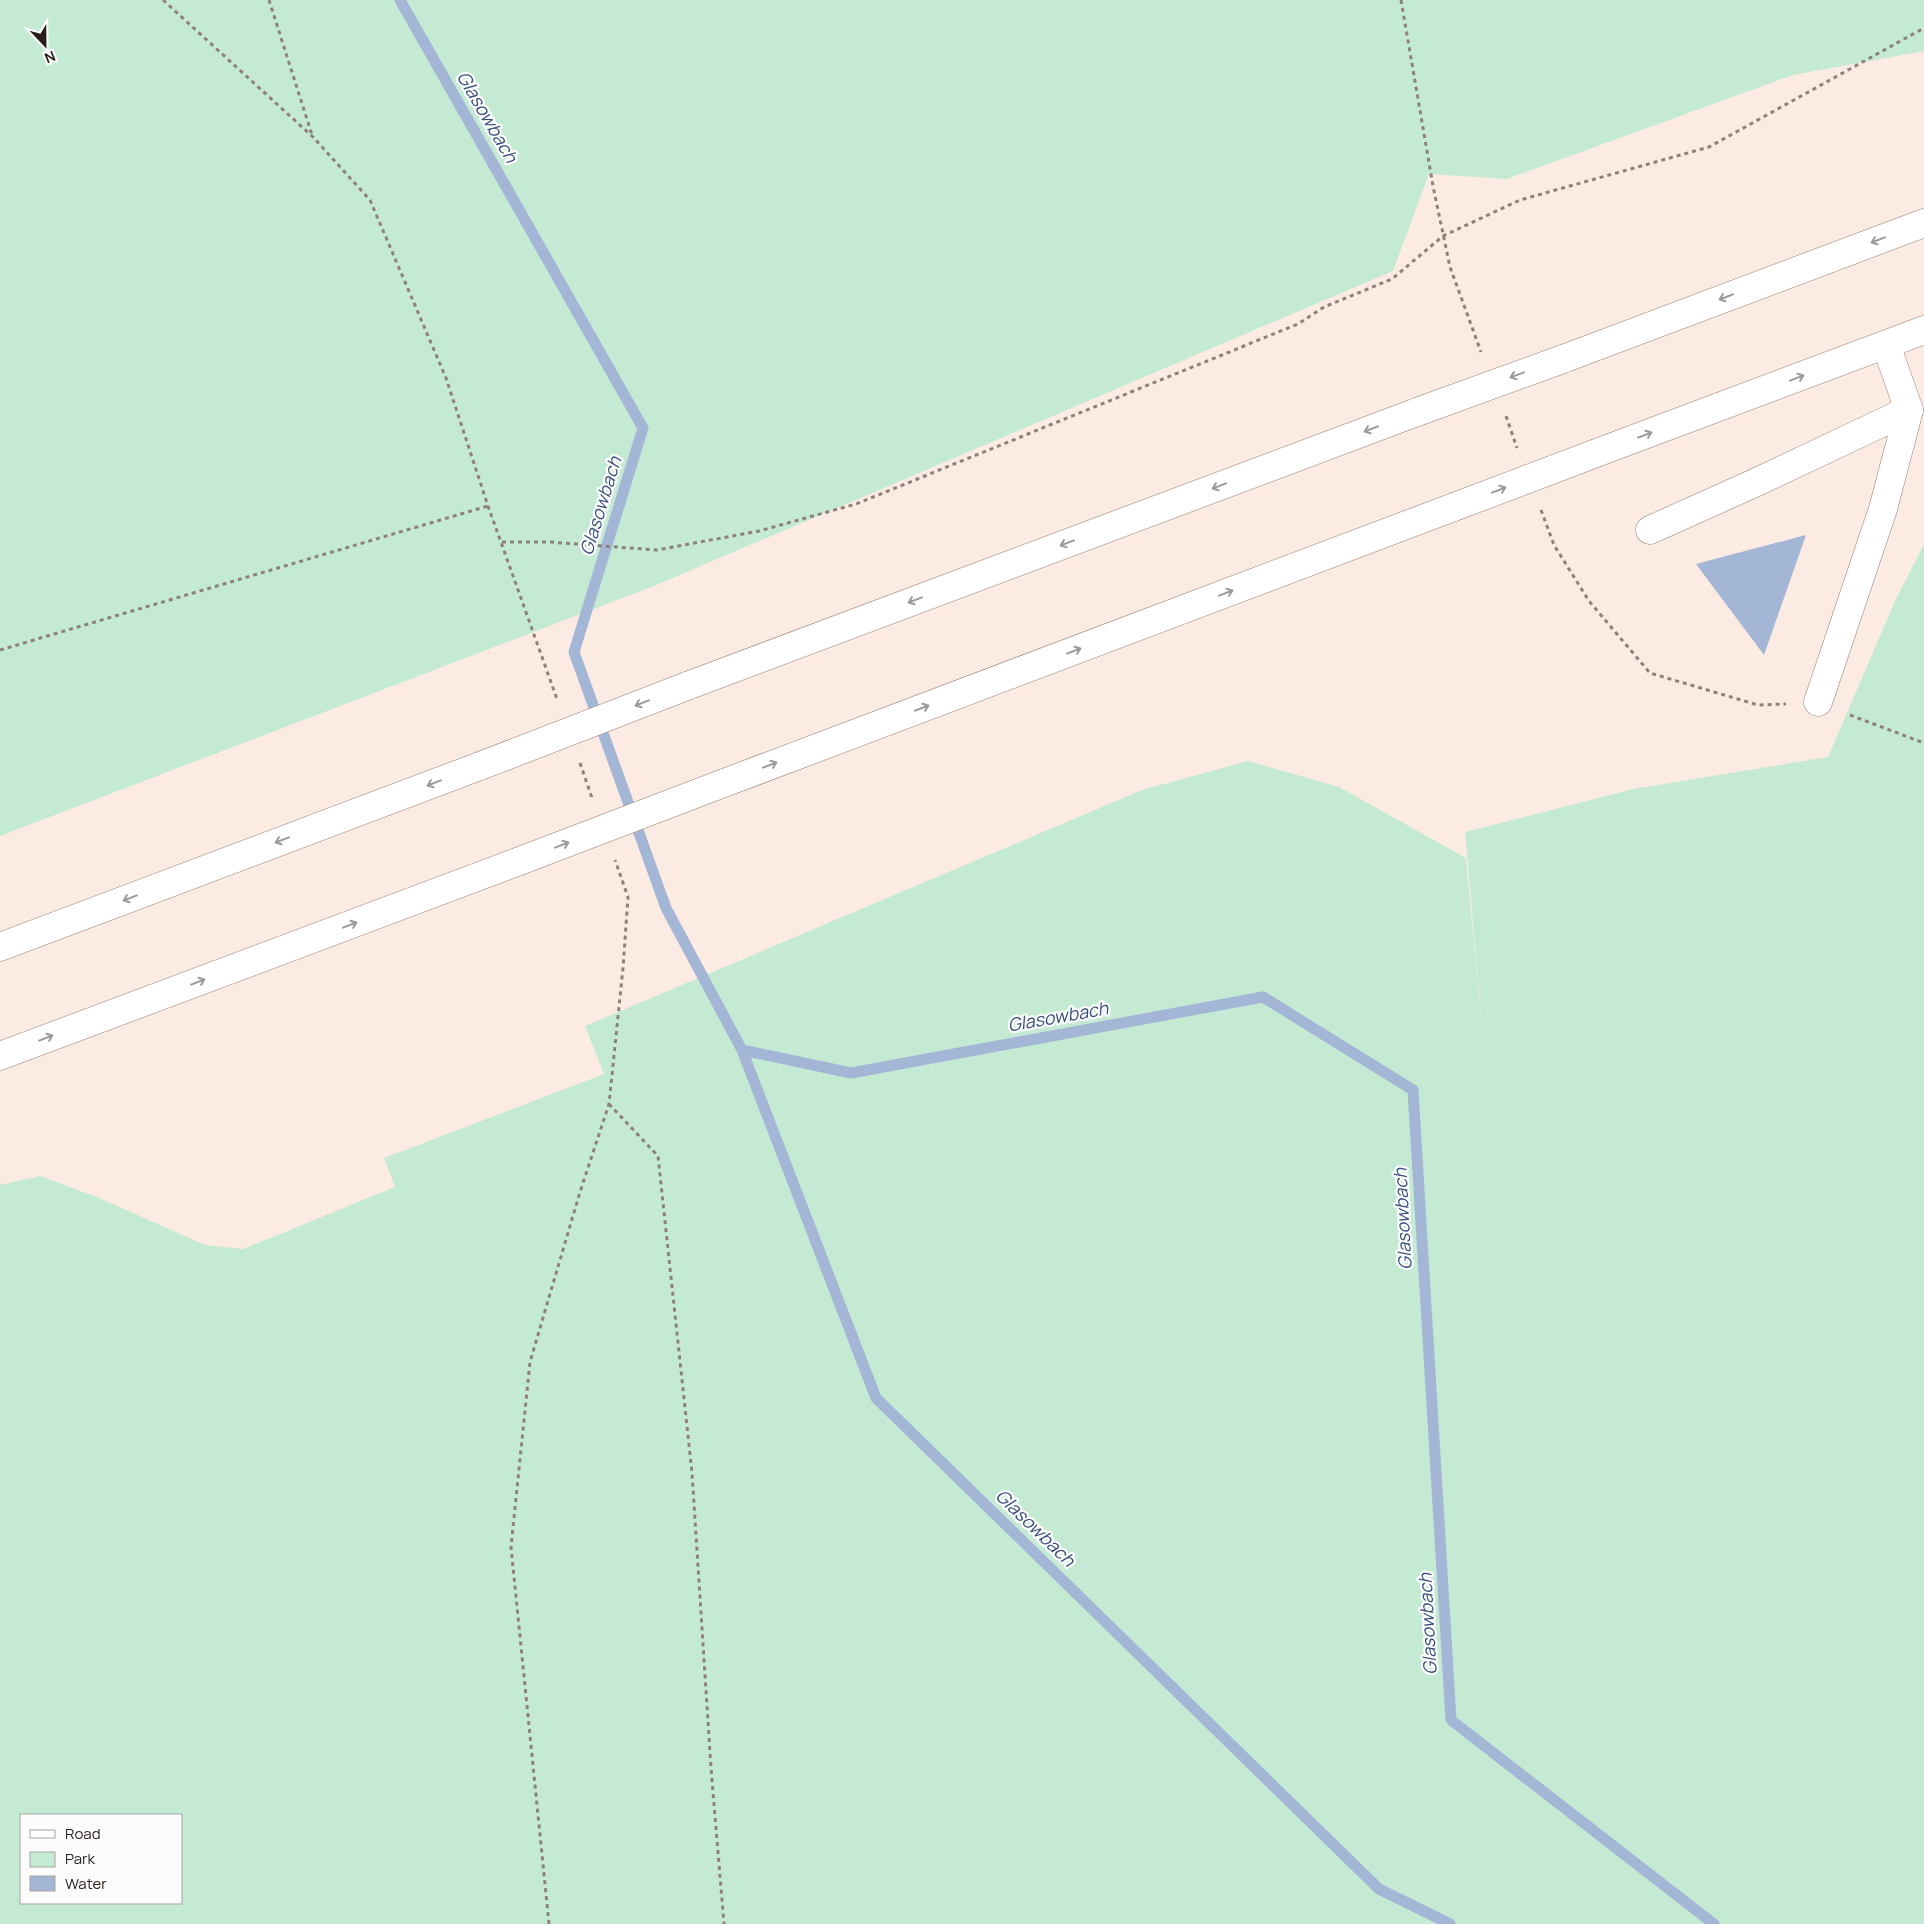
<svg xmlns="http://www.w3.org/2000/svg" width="1924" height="1924" font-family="Manrope,sans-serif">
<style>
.green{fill:#c5ead4;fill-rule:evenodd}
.water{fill:#a4b6d6}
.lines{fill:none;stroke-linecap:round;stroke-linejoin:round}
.stream{stroke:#a4b6d6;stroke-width:11}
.minor-casing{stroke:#977f72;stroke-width:29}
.highway-casing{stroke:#977f72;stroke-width:29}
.path{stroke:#8e817b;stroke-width:3;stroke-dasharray:4 4;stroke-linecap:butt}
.minor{stroke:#fff;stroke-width:28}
.highway{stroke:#fff;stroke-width:28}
.highway-bridge-casing{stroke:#977f72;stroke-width:29;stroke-linecap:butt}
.highway-bridge{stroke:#fff;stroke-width:28}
.oneway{stroke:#9e9a98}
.labels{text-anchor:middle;stroke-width:4.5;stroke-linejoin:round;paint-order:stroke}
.water-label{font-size:18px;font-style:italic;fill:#384f7c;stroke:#fcfcfc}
</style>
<rect width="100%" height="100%" fill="#fcebe3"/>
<!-- green -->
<g class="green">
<path d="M0 0H1924V51L1793 75 1507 179 1429 174 1393 271 654 586 0 836Z"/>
<path d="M1924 544V1924H0V1185L40 1176 97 1197 205 1245 243 1249 395 1187 384 1158 604 1074 585 1026 1142 790 1248 761 1339 787 1466 858 1483 1036 1465 832 1633 789 1828 757 1895 601ZM21 1815H181V1903H21Z"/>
</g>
<!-- water -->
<path class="water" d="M1806 535 1764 655 1696 564Z"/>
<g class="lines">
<!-- stream -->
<g class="stream">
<path d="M400 0 643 428 574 652 666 908 742 1050 851 1073 1263 997 1413 1090 1451 1720 1714 1924"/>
<path d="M742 1050 876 1398 1379 1889 1450 1924"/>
</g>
<defs>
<g id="minor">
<path d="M1650 530 1759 481 1909 410"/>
<path d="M1818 702 1883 509 1909 410 1886 345"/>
</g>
<g id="highway">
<path d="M1563 359 1924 223"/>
<path d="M1599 452 1924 330"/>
<path d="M687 686 1417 412"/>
<path d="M724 783 1454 507"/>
<path d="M0 947 480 766"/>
<path d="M0 1056 517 862"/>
</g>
</defs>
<!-- minor casing -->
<use href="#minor" class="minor-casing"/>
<!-- highway casing -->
<use href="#highway" class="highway-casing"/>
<!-- path -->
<g class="path">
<path d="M163 0 313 137 370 200 446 378 488 506 557 699"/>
<path d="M269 0 312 135"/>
<path d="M1401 0 1433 186 1450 267 1481 352"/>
<path d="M1506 416 1517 448"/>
<path d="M1541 510 1554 545 1589 601 1650 673 1758 705 1786 704"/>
<path d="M502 542H549L657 550 759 531 856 504 1298 324 1324 307 1392 279 1443 236 1520 200 1709 147 1924 28"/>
<path d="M0 650 488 506"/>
<path d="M1850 715 1924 743"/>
<path d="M580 763 592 798"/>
<path d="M609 1104 658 1156 692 1473 711 1768 724 1924"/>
<path d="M549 1924 511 1547 530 1362 580 1192 609 1104 623 968 628 897 615 860"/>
</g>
<!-- minor -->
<use href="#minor" class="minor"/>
<!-- highway -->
<use href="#highway" class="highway"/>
<defs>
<g id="highway-bridge">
<path d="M1417 412 1563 359"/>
<path d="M1454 507 1599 452"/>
<path d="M480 766 687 686"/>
<path d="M517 862 724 783"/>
</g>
</defs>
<!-- highway-bridge casing -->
<use href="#highway-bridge" class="highway-bridge-casing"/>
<!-- highway-bridge -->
<use href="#highway-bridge" class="highway-bridge"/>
</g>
<!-- one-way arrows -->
<defs><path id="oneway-shaft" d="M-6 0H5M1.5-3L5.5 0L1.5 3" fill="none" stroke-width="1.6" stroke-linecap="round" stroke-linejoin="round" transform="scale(1.25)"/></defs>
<g class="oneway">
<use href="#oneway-shaft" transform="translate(1878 240) rotate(159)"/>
<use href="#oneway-shaft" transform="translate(1726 297) rotate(159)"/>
<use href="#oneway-shaft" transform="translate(1517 375) rotate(160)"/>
<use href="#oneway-shaft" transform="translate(1797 378) rotate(-21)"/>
<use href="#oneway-shaft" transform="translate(1371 429) rotate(159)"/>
<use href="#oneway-shaft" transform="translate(1645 435) rotate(-21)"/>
<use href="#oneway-shaft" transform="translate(1219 486) rotate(159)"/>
<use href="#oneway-shaft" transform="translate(1499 490) rotate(-21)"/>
<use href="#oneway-shaft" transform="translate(1067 543) rotate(159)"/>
<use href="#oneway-shaft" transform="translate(1226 593) rotate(-21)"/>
<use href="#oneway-shaft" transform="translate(915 600) rotate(159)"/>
<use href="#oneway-shaft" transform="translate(1074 651) rotate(-21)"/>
<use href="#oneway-shaft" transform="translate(642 703) rotate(159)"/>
<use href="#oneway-shaft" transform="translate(922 708) rotate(-21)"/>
<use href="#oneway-shaft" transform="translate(770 765) rotate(-21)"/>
<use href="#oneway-shaft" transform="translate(434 783) rotate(159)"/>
<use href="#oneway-shaft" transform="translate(282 840) rotate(159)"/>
<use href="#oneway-shaft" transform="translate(562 845) rotate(-21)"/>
<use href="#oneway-shaft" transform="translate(130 898) rotate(159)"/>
<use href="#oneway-shaft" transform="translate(350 925) rotate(-21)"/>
<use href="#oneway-shaft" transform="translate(198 982) rotate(-21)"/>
<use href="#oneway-shaft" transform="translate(46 1038) rotate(-21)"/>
</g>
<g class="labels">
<!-- water labels -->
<g class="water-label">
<text transform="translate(487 117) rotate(60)" y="6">Glasowbach</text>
<text transform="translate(601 506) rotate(-73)" y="6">Glasowbach</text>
<text transform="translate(1058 1017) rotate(-10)" y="6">Glasowbach</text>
<text transform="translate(1403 1219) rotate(-93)" y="6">Glasowbach</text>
<text transform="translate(1035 1528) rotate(44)" y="6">Glasowbach</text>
<text transform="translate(1428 1624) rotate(-93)" y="6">Glasowbach</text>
</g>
</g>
<!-- legend -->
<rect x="20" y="1814" width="162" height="90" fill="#fcfcfc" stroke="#a7a3a1"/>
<rect x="30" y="1830" width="25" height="8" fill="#ffffff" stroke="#a7a3a1"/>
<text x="65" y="1839" font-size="15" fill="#271e19">Road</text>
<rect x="30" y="1852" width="25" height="15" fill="#c5ead4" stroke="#a7a3a1"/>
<text x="65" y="1864" font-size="15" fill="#271e19">Park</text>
<rect x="30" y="1876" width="25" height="15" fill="#a4b6d6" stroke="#a7a3a1"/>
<text x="65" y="1889" font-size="15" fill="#271e19">Water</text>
<!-- north arrow -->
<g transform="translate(45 45) rotate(158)" stroke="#fcfcfc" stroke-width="4" paint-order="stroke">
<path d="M0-4L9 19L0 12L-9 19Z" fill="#271e19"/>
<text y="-8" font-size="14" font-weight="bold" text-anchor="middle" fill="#271e19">N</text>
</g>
</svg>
